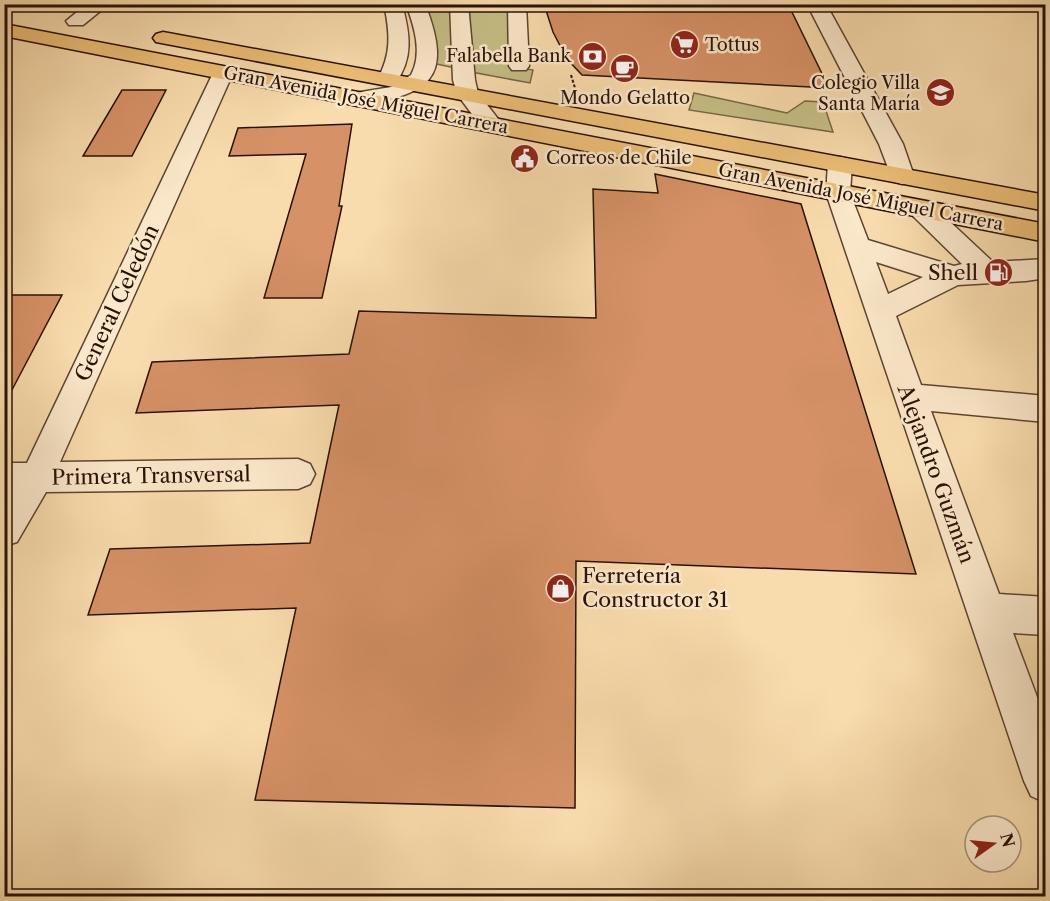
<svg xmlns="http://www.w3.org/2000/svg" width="1050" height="901" font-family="'Libre Caslon Text',serif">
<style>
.green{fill:#c5be85;stroke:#766846;stroke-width:1.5}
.building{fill:#d69166;stroke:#281107;stroke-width:1.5}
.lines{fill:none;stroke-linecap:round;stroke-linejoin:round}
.minor-casing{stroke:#5c4430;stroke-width:3}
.major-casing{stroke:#281107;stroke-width:3}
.path{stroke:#281107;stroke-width:2;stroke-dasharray:3 2;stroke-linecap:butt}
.minor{fill:#fbe8ca;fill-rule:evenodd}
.major{fill:#ecbe76;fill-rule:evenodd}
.labels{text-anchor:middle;stroke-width:5;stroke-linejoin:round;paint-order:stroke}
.far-poi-label{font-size:18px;fill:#281107;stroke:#fbe8ca;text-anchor:start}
.far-street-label{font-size:18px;fill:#281107;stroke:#fbe8ca}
.poi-label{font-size:21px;fill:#281107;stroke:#fbe8ca;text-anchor:end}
.street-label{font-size:21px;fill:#281107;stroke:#fbe8ca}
</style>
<rect width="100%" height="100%" fill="#f9dcad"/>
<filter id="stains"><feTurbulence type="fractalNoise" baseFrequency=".00333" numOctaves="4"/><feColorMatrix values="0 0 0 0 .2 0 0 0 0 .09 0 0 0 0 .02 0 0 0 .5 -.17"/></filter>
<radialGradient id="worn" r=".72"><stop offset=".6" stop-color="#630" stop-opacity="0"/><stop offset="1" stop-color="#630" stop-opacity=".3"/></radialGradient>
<!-- green -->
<g class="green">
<path d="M419 5H457L460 69 427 62Z"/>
<path d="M462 5H510L515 67 533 70 530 83 466 71Z"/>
<path d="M694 93 787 113 805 101 823 102 833 132 689 110Z"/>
</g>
<!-- building -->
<g class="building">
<path d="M544 4H788L829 88 582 75 567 59 553 32Z"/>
<path d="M122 90H166L132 156H83Z"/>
<path d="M352 124 339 206H342L322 298H264L306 154 229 156 238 128Z"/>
<path d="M655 174 801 204 916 574 576 561 575 808 255 800 296 608 88 615 110 549 310 543 339 405 136 413 152 362 349 354 359 311 596 318 593 189 658 193Z"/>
<path d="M4 295H62L4 405Z"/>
</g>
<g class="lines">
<defs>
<g id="minor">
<path d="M87 4H109L83 25H69L66 21Z"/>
<path d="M384 4H402C410 34 414 58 395 84H381L377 80C392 54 390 33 384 4Z"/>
<path d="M406 4H425C455 81 428 94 357 106L349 104 346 99 349 94 391 87 411 75C423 53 414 26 406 4Z"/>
<path d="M450 4H468L475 80 478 93 502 124 499 129H483L457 94 453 80Z"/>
<path d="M508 4H526L529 66 526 70H512L509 66Z"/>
<path d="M807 4H826L903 144 914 176 911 181 902 184 893 181 879 144Z"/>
<path d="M223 67 230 69 233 73 60 462 298 459 310 464 315 474 310 484 298 489 46 492 17 542 4 546V498L8 493H4V463H27L213 73 216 69Z"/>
<path d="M840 157 848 159 852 164 850 193 868 240 954 266 962 264 913 216 909 210 913 204 922 202 931 204 993 262 1046 259V278L1026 281 958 285 896 316 921 385 1046 396V422L931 411 999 594 1046 597V635L1013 633 1046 721V803L1031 796 1024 781 826 193 828 164 832 159ZM876 262 923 277 888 294Z"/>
</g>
<g id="major">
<path d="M4 24 1046 224V242L4 36Z"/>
<path d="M163 32 1046 195V211L156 42 153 38 156 34Z"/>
</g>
</defs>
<!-- minor casing -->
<use href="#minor" class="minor-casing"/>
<!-- major casing -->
<use href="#major" class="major-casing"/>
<!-- path -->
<path class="path" d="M571 75 575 88"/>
<!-- minor -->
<use href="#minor" class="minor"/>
<!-- major -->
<use href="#major" class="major"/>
</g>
<!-- icons -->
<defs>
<symbol id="supermarket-disc" viewBox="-11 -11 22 22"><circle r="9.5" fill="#8f2418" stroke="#fbe8ca"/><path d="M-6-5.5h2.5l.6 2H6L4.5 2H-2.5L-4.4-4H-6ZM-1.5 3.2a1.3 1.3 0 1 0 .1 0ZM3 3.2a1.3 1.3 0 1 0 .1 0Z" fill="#fff"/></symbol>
<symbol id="bank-disc" viewBox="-11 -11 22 22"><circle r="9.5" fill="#8f2418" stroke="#fbe8ca"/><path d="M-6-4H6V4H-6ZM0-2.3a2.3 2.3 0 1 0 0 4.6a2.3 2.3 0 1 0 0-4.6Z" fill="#fff"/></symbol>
<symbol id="cafe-disc" viewBox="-11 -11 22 22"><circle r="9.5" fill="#8f2418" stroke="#fbe8ca"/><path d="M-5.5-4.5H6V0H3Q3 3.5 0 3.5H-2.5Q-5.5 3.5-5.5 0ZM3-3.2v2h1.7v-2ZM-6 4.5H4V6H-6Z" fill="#fff"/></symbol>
<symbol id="school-disc" viewBox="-11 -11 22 22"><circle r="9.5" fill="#8f2418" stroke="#fbe8ca"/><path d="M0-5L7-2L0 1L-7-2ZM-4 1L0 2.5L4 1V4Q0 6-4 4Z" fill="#fff"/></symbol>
<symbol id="civic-disc" viewBox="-11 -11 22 22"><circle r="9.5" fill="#8f2418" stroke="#fbe8ca"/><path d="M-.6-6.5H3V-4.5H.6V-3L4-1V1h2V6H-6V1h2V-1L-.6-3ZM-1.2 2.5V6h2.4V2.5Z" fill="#fff"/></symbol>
<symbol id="fuel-disc" viewBox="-11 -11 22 22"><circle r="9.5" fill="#8f2418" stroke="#fbe8ca"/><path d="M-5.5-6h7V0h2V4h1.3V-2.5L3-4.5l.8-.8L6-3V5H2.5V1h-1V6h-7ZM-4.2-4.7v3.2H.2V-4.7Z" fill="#fff"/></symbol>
<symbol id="shop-disc" viewBox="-11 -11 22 22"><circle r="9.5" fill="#8f2418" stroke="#fbe8ca"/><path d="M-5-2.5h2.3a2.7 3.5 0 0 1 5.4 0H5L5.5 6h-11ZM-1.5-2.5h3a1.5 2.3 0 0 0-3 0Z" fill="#fff"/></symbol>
</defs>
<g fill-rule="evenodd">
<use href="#supermarket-disc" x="668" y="28" width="33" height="33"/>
<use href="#bank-disc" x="576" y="40" width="33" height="33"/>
<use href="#cafe-disc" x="608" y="52" width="33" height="33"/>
<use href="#school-disc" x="924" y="76" width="33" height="33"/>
<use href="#civic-disc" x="508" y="142" width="33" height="33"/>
<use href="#fuel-disc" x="982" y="256" width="33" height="33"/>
<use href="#shop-disc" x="544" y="572" width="33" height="33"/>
</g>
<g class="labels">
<!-- far-poi labels -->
<g class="far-poi-label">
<text x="705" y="51">Tottus</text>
<text x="571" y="62" text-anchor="end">Falabella Bank</text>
<text x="920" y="89" text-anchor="end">Colegio Villa<tspan x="920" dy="21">Santa María</tspan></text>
<text x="625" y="104" text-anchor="middle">Mondo Gelatto</text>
<text x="546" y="164">Correos de Chile</text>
</g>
<!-- far-street labels -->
<g class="far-street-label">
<text transform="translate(366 100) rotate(11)" y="6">Gran Avenida José Miguel Carrera</text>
<text transform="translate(861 197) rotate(11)" y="6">Gran Avenida José Miguel Carrera</text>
</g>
<!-- poi labels -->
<g class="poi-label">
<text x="978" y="280">Shell</text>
<text x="582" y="583" text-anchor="start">Ferretería<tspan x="582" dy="24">Constructor 31</tspan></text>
</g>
<!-- street labels -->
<g class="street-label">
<text transform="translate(117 303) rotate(-65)" y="7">General Celedón</text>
<text transform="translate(936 474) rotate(70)" y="7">Alejandro Guzmán</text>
<text transform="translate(151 476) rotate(-1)" y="7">Primera Transversal</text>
</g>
</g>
<!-- margin -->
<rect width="1050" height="901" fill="none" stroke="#f9dcad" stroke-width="24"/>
<rect x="6" y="6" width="1038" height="889" fill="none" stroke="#281107" stroke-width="3"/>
<rect x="12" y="12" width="1026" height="877" fill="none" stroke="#281107" stroke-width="1.5"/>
<!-- north arrow -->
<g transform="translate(993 844) rotate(75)"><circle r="28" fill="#fbe8ca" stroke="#a7927c" stroke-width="1.5"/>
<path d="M0-4.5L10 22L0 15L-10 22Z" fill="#8f2418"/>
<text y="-9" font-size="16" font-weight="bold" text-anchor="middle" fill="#281107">N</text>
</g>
<rect width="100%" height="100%" filter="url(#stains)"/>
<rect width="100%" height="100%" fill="url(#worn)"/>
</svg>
